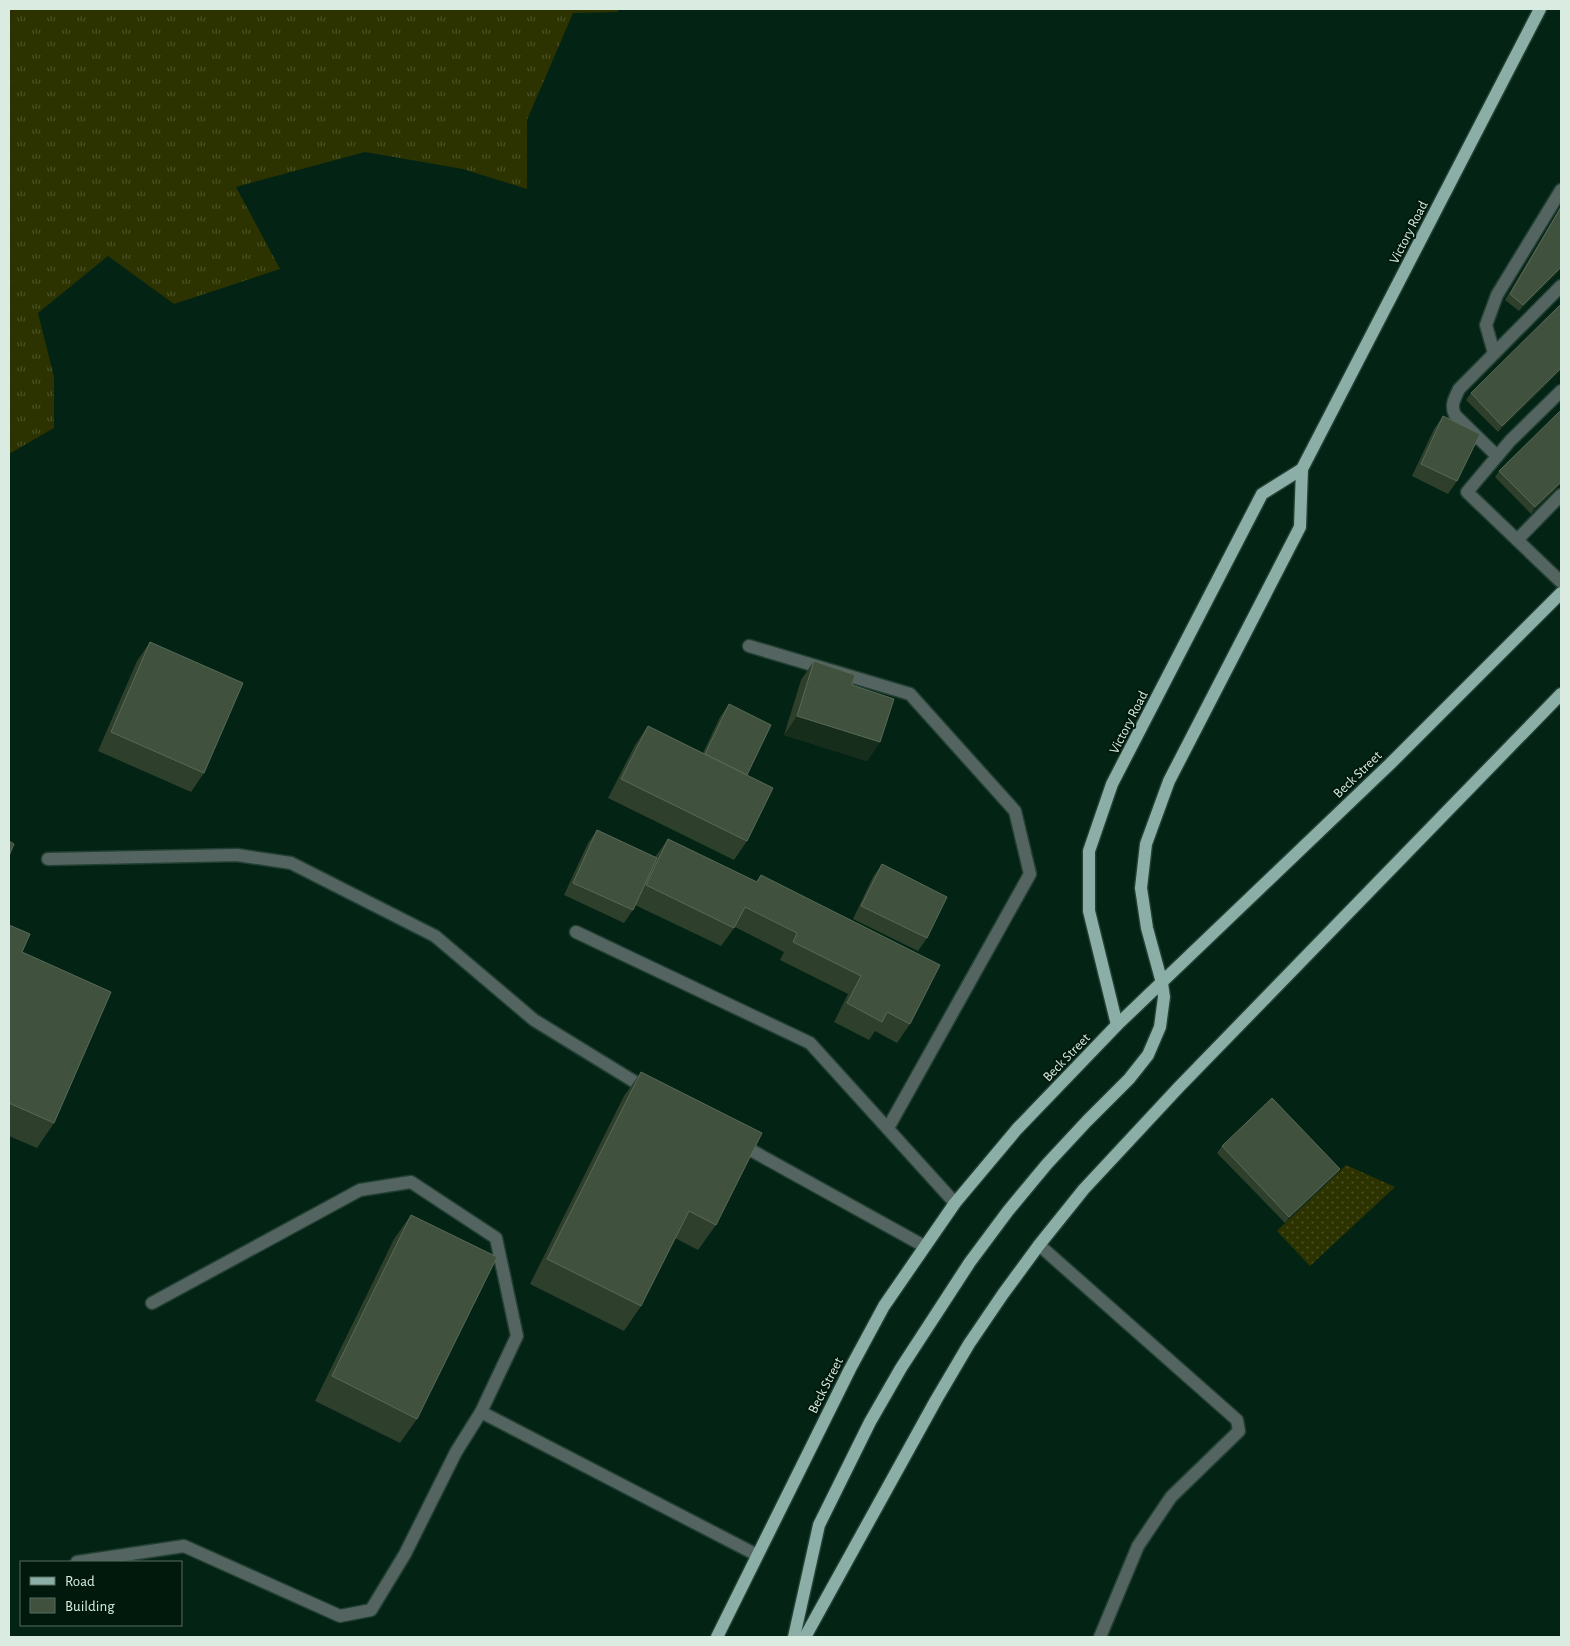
<svg xmlns="http://www.w3.org/2000/svg" width="1570" height="1646" font-family="'Alegreya Sans',sans-serif">
<style>
.grass{fill:url(#grass-tufts)}
.garden{fill:url(#garden-dots)}
.lines{fill:none;stroke-linecap:round;stroke-linejoin:round}
.minor-casing{stroke:#213f32;stroke-width:15}
.major-casing{stroke:#213f32;stroke-width:15}
.minor{stroke:#546461;stroke-width:12}
.major{stroke:#8baea6;stroke-width:12}
.wall{fill:#2e402b}
.shaded-wall{fill:#152d1a}
.building{fill:#40523e;stroke:#586a58}
.labels{text-anchor:middle;stroke-width:4;stroke-linejoin:round;paint-order:stroke}
.street-label{font-size:14px;fill:#daece1;stroke:#00190c}
</style>
<defs>
<pattern id="grass-tufts" width="24" height="20" patternUnits="userSpaceOnUse" patternTransform="scale(1.25)"><rect width="24" height="20" fill="#2c3300"/><path d="M3 7l-1-3M5 7V3M7 7l1-3M15 17l-1-3M17 17v-4M19 17l1-3" fill="none" stroke="#4a5125"/></pattern>
<pattern id="garden-dots" width="8" height="8" patternUnits="userSpaceOnUse" patternTransform="scale(1.25)"><rect width="8" height="8" fill="#2c3300"/><path d="M2 2h.1M6 6h.1" fill="none" stroke="#4a5125" stroke-width="1.8" stroke-linecap="round"/></pattern>
</defs>
<rect width="100%" height="100%" fill="#032315"/>
<!-- grass -->
<path class="grass" d="M9 9H620L617 12 573 13 527 120V189L463 169 365 152 236 187 280 269 174 304 108 256 38 313 54 377V428L9 454Z"/>
<!-- garden -->
<path class="garden" d="M1346 1165 1395 1187 1310 1266 1277 1231Z"/>
<g class="lines">
<defs>
<g id="minor">
<path d="M1494 353 1486 325 1497 295 1561 190"/>
<path d="M1561 391 1510 441 1467 492 1561 582"/>
<path d="M1497 456 1455 415C1450 405 1455 398 1459 389L1561 286"/>
<path d="M1517 540 1561 495"/>
<path d="M749 646 910 694 1015 811 1030 874 888 1128"/>
<path d="M48 859 237 855 291 863 435 936 534 1020 648 1090"/>
<path d="M576 932 810 1043 955 1203"/>
<path d="M738 1143 924 1246"/>
<path d="M1039 1245 1237 1420 1239 1431 1171 1497 1138 1546 1100 1637"/>
<path d="M152 1303 360 1190 411 1182 496 1238 517 1336 481 1412"/>
<path d="M77 1562 184 1546 340 1616 371 1610 405 1554 456 1452 481 1412 757 1555"/>
</g>
<g id="major">
<path d="M1117 1025 1089 911V851L1112 784 1262 494 1302 469"/>
<path d="M717 1637 850 1369 884 1306 955 1203 1017 1129 1117 1025 1390 764 1561 593"/>
<path d="M794 1637 819 1525 870 1422 901 1368 970 1262 1008 1211 1047 1164 1087 1121 1129 1079 1148 1055 1160 1027 1164 997 1162 983 1147 928 1141 888 1146 844 1169 781 1300 527 1302 469 1540 9"/>
<path d="M805 1637 936 1400 969 1344 1003 1294 1039 1245 1084 1189 1179 1087 1561 694"/>
</g>
</defs>
<!-- minor casing -->
<use href="#minor" class="minor-casing"/>
<!-- major casing -->
<use href="#major" class="major-casing"/>
<!-- minor -->
<use href="#minor" class="minor"/>
<!-- major -->
<use href="#major" class="major"/>
</g>
<!-- wall -->
<g class="wall">
<path d="M1561 206V269L1519 311 1505 300Z"/>
<path d="M1561 370 1498 432 1466 400 1471 393Z"/>
<path d="M1443 416 1457 481 1448 494 1412 476 1434 429Z"/>
<path d="M1499 471 1561 484 1531 514 1495 477Z"/>
<path d="M150 642 204 773 191 792 98 751 137 661Z"/>
<path d="M814 661 852 685 880 742 867 761 784 735 801 680Z"/>
<path d="M729 704 747 775V841L734 860 608 798 635 745 648 726 703 753 720 717Z"/>
<path d="M597 830 655 857 668 839 756 882 761 875 910 1024 897 1043 875 1031 869 1040 834 1022 848 994 780 960 784 952 735 927 721 946 635 905 633 910 624 923 564 895 588 843Z"/>
<path d="M882 864 927 938 918 951 853 919 873 877Z"/>
<path d="M9 925 22 952 54 1123 37 1148 9 1136Z"/>
<path d="M641 1072 716 1225 698 1250 675 1238 641 1306 624 1331 530 1284 624 1096Z"/>
<path d="M1222 1146 1340 1169 1335 1176 1285 1223 1217 1153Z"/>
<path d="M411 1215 417 1419 400 1443 315 1401 394 1239Z"/>
</g>
<!-- shaded-wall -->
<g class="shaded-wall">
<path d="M1561 267V269L1519 311 1523 305Z"/>
<path d="M1561 368V370L1498 432 1502 426Z"/>
<path d="M1561 482V484L1531 514 1535 507Z"/>
<path d="M797 716 880 742 867 761 784 735Z"/>
<path d="M1340 1169 1335 1176 1285 1223 1289 1217Z"/>
</g>
<!-- building -->
<g class="building">
<path d="M1561 207V267L1523 305 1510 294Z"/>
<path d="M1561 304V368L1502 426 1471 393Z"/>
<path d="M1561 410V482L1535 507 1499 471Z"/>
<path d="M1443 416 1480 434 1457 481 1421 464Z"/>
<path d="M150 642 243 683 204 773 111 732Z"/>
<path d="M814 661 855 675 852 685 894 699 880 742 797 716Z"/>
<path d="M729 704 771 725 747 775 705 754Z"/>
<path d="M648 726 773 788 747 841 621 779Z"/>
<path d="M597 830 657 858 633 910 573 883Z"/>
<path d="M668 839 757 882 761 875 940 965 910 1024 887 1012 882 1022 847 1003 861 976 793 942 797 933 745 907 734 928 646 885Z"/>
<path d="M9 841 14 844 9 856Z"/>
<path d="M882 864 947 897 927 938 861 906Z"/>
<path d="M9 925 30 934 22 952 111 992 54 1123 9 1103Z"/>
<path d="M641 1072 762 1133 716 1225 689 1211 641 1306 547 1259Z"/>
<path d="M1272 1098 1340 1169 1289 1217 1222 1146Z"/>
<path d="M411 1215 497 1257 417 1419 332 1376Z"/>
</g>
<g class="labels">
<!-- street labels -->
<g class="street-label">
<text transform="translate(1408 232) rotate(-63)" y="5">Victory Road</text>
<text transform="translate(1128 722) rotate(-63)" y="5">Victory Road</text>
<text transform="translate(1357 774) rotate(-44)" y="5">Beck Street</text>
<text transform="translate(1066 1057) rotate(-46)" y="5">Beck Street</text>
<text transform="translate(825 1385) rotate(-63)" y="5">Beck Street</text>
</g>
</g>
<!-- border -->
<rect width="1570" height="1646" fill="none" stroke="#daece1" stroke-width="20"/>
<!-- legend -->
<rect x="20" y="1561" width="162" height="65" fill="#00190c" stroke="#576d61"/>
<rect x="30" y="1577" width="25" height="8" fill="#8baea6" stroke="#576d61"/>
<text x="65" y="1586" font-size="15" fill="#daece1">Road</text>
<rect x="30" y="1598" width="25" height="15" fill="#40523e" stroke="#576d61"/>
<text x="65" y="1611" font-size="15" fill="#daece1">Building</text>
</svg>
